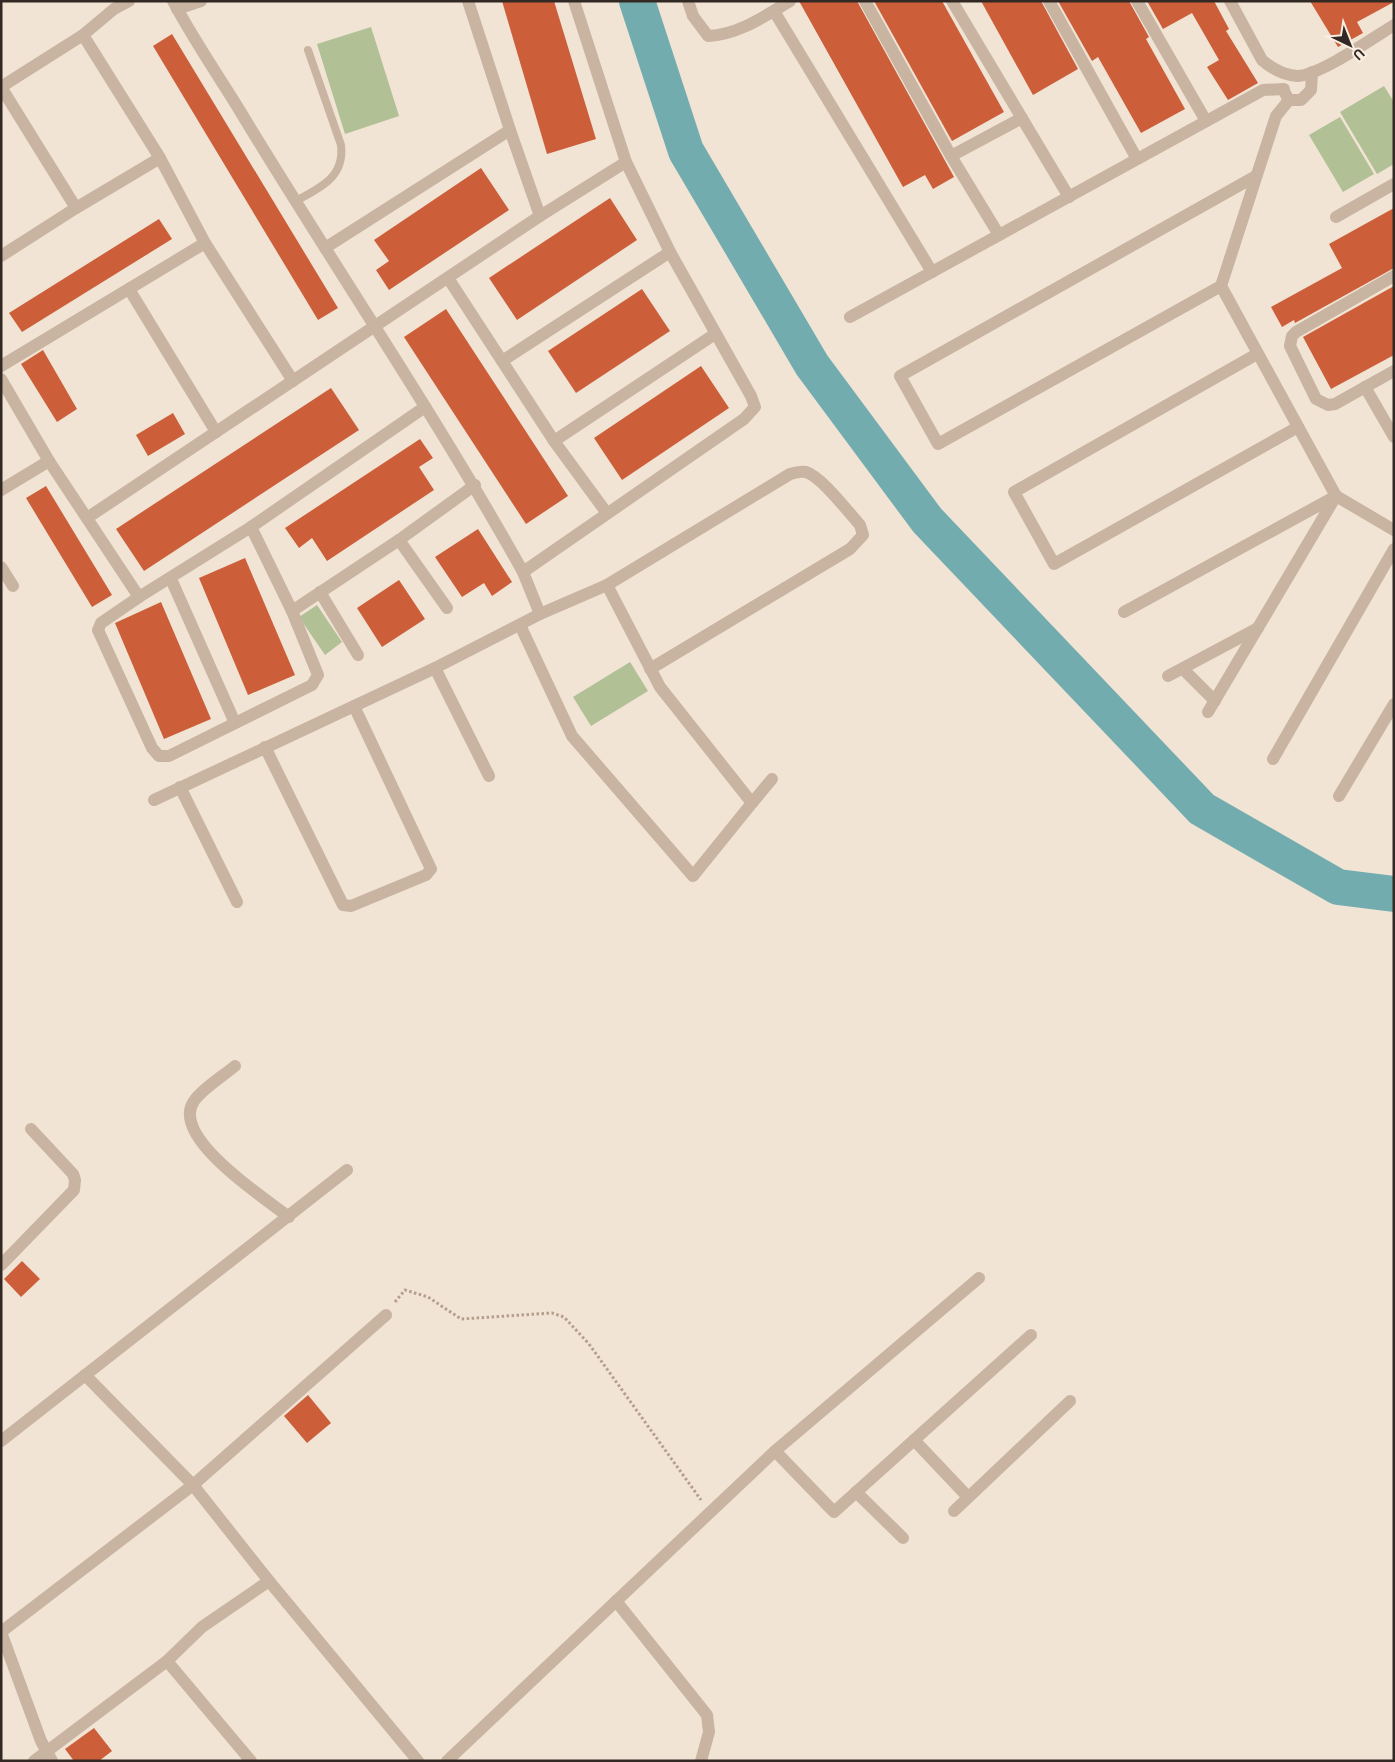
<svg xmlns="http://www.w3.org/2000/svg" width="1395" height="1762" font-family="'DM Sans',sans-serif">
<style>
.green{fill:#b1c095}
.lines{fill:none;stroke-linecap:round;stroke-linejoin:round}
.river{stroke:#73acaf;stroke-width:36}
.building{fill:#cc5e39}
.path{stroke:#b59e8b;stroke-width:3;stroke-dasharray:2.5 2.5;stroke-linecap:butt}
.lane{stroke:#c9b4a1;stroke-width:8}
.street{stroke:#c9b4a1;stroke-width:12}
</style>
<rect width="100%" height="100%" fill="#f1e4d5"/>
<!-- green -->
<g class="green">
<path d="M371 27 399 116 345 134 317 44Z"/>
<path d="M1384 86 1394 102V164L1377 174 1340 112Z"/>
<path d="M1340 117 1374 174 1343 192 1309 135Z"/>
<path d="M317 605 342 642 325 655 299 617Z"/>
<path d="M630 662 648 691 591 726 573 697Z"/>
</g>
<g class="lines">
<!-- river -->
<path class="river" d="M637 1 686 151 812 365 927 520 1202 809 1338 887 1394 894"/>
</g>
<!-- building -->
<g class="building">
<path d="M502 1H554L596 139 547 154Z"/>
<path d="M799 1H857L954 177 933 189 925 175 903 187Z"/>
<path d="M874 1H942L1004 112 952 141Z"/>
<path d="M981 1H1041L1078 69 1033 95Z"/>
<path d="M1058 1H1129L1149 37 1146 39 1185 109 1141 133 1098 57 1092 61Z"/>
<path d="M1147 1H1214L1229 29 1226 31 1258 83 1228 100 1207 67 1219 60 1192 13 1163 29Z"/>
<path d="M1310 1H1394V2L1357 22 1363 33 1338 47Z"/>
<path d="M172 34 338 308 318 320 153 46Z"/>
<path d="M481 168 509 210 389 290 376 270 389 261 374 240Z"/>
<path d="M610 198 637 240 517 320 489 278Z"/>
<path d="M1394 208V268L1295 323 1294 320 1282 327 1271 307 1342 268 1329 244Z"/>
<path d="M159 219 172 239 22 332 9 313Z"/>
<path d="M1394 286V355L1331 389 1303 337Z"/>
<path d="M642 289 670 331 576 393 548 351Z"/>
<path d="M446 309 568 496 526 524 404 337Z"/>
<path d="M43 350 77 409 57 422 21 364Z"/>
<path d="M701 366 729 408 622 480 594 438Z"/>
<path d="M331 388 359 430 144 571 116 529Z"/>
<path d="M173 413 185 434 148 456 136 435Z"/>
<path d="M420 439 433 458 419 467 434 490 327 561 312 538 299 548 285 528Z"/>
<path d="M46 486 112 595 92 607 26 498Z"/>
<path d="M478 529 512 582 492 596 484 583 462 597 435 557Z"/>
<path d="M245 558 295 675 248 695 199 578Z"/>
<path d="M399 580 425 619 382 647 357 608Z"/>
<path d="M161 602 211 719 164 739 115 623Z"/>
<path d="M22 1261 40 1279 21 1297 4 1279Z"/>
<path d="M308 1395 331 1423 307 1443 284 1416Z"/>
<path d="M94 1728 112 1751 99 1761H74L65 1749Z"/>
</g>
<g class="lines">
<!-- path -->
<path class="path" d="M395 1302 405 1290 428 1297 461 1319 552 1313 564 1317 589 1344 701 1500"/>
<!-- lane -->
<path class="lane" d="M294 202C319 188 345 178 341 145L308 50"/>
<!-- street -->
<g class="street">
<path d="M173 1C193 39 218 75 240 111 333 265 435 414 523 572L744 419 755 407 751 396 670 252 626 162 574 1"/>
<path d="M468 1 510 130 540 216"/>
<path d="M688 1 693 16 708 36C738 35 765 16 790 1"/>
<path d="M865 1 951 156 999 235"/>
<path d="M952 1 1069 197"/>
<path d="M1049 1 1137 159"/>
<path d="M1137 1 1206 121"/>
<path d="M1230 1 1262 60C1271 68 1284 75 1297 76 1319 76 1373 38 1394 25"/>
<path d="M177 9 201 1"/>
<path d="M774 11 932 272"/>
<path d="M83 35 160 158 205 243 293 381"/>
<path d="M1 87 76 208 1 256"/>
<path d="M1 87 83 35 114 9 129 1"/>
<path d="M1285 93 1289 100H1301L1311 90 1312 72"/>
<path d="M1289 100 1276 116 1221 286 1336 496 1394 530"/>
<path d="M951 156 1022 118"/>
<path d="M76 208 160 158"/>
<path d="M1336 217 1394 184"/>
<path d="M325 248 510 130"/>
<path d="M1394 276 1296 332 1292 336 1290 346 1316 399 1328 405 1335 404 1394 371"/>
<path d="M448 278 554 441 606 512"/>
<path d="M1221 286 938 444 900 376 1256 176"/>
<path d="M129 289 216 432"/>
<path d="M850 317 1263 90 1284 89"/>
<path d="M1257 354 1014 492 1054 564 1298 427"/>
<path d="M502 361 670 252"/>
<path d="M1 366 205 243"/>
<path d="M1 379 49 461"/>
<path d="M1365 387 1394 437"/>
<path d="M554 441 715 334"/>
<path d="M1 490 49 461 139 597 101 623 98 630 152 748 159 756H169L312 685 318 675 292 611 251 527"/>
<path d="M87 518 540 216 626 162"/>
<path d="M399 540 447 608"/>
<path d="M1 567 13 586"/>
<path d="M171 579 235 723"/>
<path d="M607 585 790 474C796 472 801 471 806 472 822 477 848 512 860 525L863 535 850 549 650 669"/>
<path d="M320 592 358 655"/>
<path d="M139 597 251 527 425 407"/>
<path d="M292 611 399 540 475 485"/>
<path d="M1124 612 1336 496"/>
<path d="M520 625 572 736 693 876 752 803 660 687 607 585 540 614"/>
<path d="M435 668 489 776"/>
<path d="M1183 669 1215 701"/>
<path d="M1168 676 1258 628"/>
<path d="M1208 712 1336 496"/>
<path d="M265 747 343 905 351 906 426 875 431 869 354 706"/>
<path d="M1273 759 1394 549"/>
<path d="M180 787 237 902"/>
<path d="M1339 796 1394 704"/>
<path d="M154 800 435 668 540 614 523 572"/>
<path d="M752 803 772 779"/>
<path d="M235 1066C223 1076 202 1089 194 1101 169 1137 266 1199 289 1217"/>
<path d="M1 1265 74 1190 75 1180 73 1174 31 1129"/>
<path d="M979 1278 775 1451 834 1512 1031 1335"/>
<path d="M85 1375 193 1485 269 1581 418 1761"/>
<path d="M914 1440 968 1497"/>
<path d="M1 1441 347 1170"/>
<path d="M856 1492 903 1538"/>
<path d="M954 1511 1070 1401"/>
<path d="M616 1601 707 1715 709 1732 701 1761"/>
<path d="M1 1632 193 1485 386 1315"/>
<path d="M1 1632 41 1741 52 1761"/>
<path d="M167 1661 251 1761"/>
<path d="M34 1761 167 1661 202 1627 269 1581"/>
<path d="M447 1761 775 1451"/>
</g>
</g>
<!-- border -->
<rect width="1395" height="1762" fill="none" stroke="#332924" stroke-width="5"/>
<!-- north arrow -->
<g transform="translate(1350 45) rotate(137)" stroke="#f9eee1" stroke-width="4" paint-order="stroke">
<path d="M0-4L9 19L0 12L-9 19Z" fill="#332924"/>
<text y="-8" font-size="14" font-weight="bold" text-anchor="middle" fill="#332924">U</text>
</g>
</svg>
